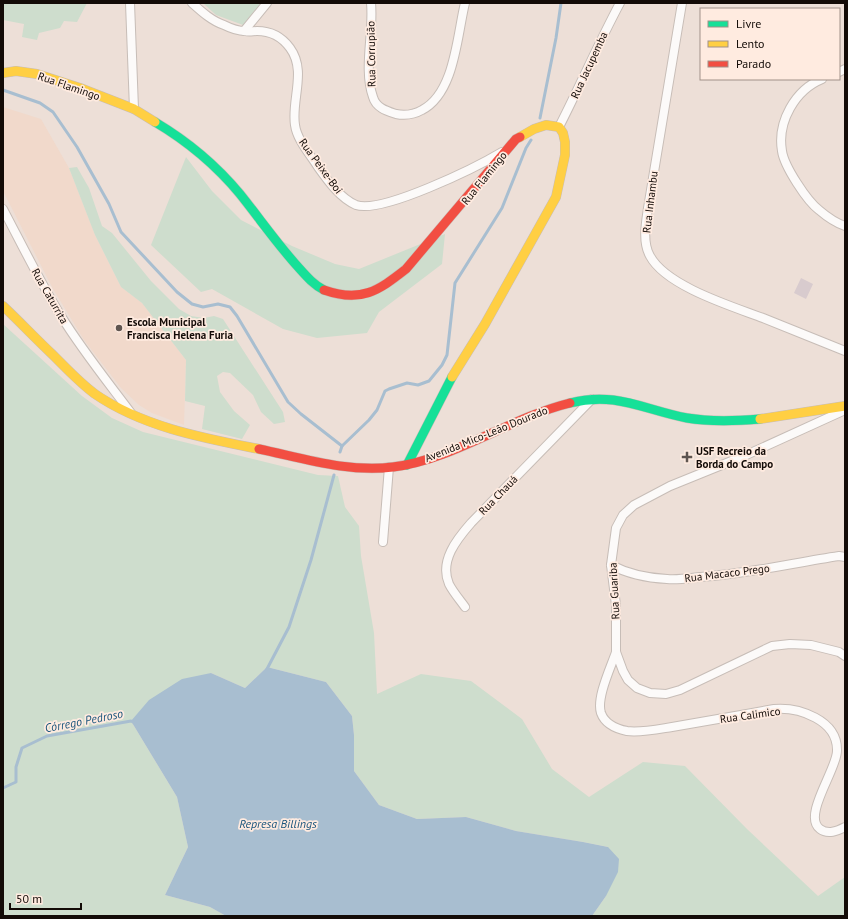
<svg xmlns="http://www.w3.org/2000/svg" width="848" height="919" font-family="'PT Sans',sans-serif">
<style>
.built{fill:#f1d9cb}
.green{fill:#ceddcd}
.water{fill:#a8bed0}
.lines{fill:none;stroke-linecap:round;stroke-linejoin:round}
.stream{stroke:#a8bed0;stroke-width:3}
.building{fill:#d8cbce}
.street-casing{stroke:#c7bdb7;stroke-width:10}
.fast-casing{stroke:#c7bdb7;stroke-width:10}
.slow-casing{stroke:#c7bdb7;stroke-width:10}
.jam-casing{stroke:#c7bdb7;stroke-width:10}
.street{stroke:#fcfaf9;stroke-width:8}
.fast{stroke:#16e098;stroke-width:9}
.slow{stroke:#ffcf43;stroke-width:9}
.jam{stroke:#f24e42;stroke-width:9}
.poi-dot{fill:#5f5550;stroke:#ffebe0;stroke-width:1.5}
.labels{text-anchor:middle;stroke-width:3.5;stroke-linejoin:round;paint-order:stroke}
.street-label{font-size:11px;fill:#130b07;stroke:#ffebe0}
.poi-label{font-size:11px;font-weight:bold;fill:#130b07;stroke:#ffebe0;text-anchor:start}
.water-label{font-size:12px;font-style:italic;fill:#1b567d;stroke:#ffebe0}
</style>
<rect width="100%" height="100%" fill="#eddfd7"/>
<!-- built -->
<path class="built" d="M3 107 41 119 69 168 95 235 121 287 142 303 186 360 184 425 152 413 139 405 121 388 84 340 53 289 3 191Z"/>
<!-- green -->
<g class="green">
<path d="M3 3H87L77 22 64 21 60 28 39 33 37 40 22 37 24 24 3 20Z"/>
<path d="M203 3H261L243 25 216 15Z"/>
<path d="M186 157 212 191 241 220 292 246 335 264 359 269 445 234 442 264 379 312 367 333 317 338 283 329 212 289 201 292 151 245Z"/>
<path d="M77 167 89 188 102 226 112 233 151 281 179 309 191 316 204 318 214 316 223 319 283 412 285 422 274 424 261 412 253 395 230 373 223 372 217 376 220 392 234 411 250 425 242 439 202 429 205 406 185 401 186 360 142 303 121 287 95 235 69 168Z"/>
<path d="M3 324 82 396 112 418 143 432 318 475 338 476 345 507 359 526 361 556 374 633 377 694 421 674 471 681 522 719 552 769 589 797 643 762 685 766 747 829 818 896 845 877V916H592L606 896 608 847 583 842 516 831 466 817 417 819 379 805 354 771V735L352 716 326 682 267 667 245 688 211 673 131 721 177 797 188 847 165 895 210 907 226 916H3Z"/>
</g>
<!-- water -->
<path class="water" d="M267 667 326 682 352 716 354 735V771L379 805 417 819 466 817 516 831 583 842 608 847 619 859 618 872 606 896 592 916H226L210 907 165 895 188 847 177 797 131 721 149 700 182 679 211 673 245 688Z"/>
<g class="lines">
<!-- stream -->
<g class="stream">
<path d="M3 90 40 103 53 112 77 147 109 204 121 232 177 292 192 304 203 307 218 304 230 307 237 316 288 402 301 414 342 446"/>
<path d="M540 118 556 38 561 3"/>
<path d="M340 452 342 446 369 420 377 410 385 391 389 389 407 383 418 385 429 381 442 365 447 355 455 283 502 208 526 148 531 140"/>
<path d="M267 669 289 627 311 560 334 475"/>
<path d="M3 788 16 782V767L22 748 47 736 131 721 135 723"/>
</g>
</g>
<!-- building -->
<path class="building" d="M801 278 813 284 806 299 794 293Z"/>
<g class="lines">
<defs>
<g id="street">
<path d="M130 3 134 109"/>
<path d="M192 3C202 12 212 21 224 25 230 28 238 31 245 31 249 32 253 31 257 31 270 31 282 37 290 48 307 71 291 100 295 125 297 140 310 154 318 167 328 181 340 198 356 205 382 214 477 167 502 152"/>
<path d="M371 3C374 32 363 69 373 97 376 108 387 111 396 114 406 116 413 115 422 110 455 93 457 35 465 3"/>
<path d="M682 3 648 208C646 222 642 242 650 256 666 286 731 306 763 318 790 329 818 340 845 351"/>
<path d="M244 31 267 3"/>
<path d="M839 72 845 69"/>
<path d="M822 79C795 90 777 122 782 151 784 166 807 201 819 210 826 216 836 223 845 226"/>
<path d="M559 127C580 86 598 44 620 3"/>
<path d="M3 209C22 245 40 282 61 316 82 350 107 381 131 413"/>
<path d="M845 410 744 456 670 486 634 505 623 515 616 528 611 565 616 605V652L623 671 628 680 637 688 650 693 666 694 680 690 772 646 790 644 811 645 839 652 845 656"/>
<path d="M383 542 389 467"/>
<path d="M611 565C628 574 648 578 667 579 678 580 690 578 700 577 747 574 793 563 839 556L845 557"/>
<path d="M465 607C460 600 453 592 449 584 439 561 457 539 471 523L592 399"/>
<path d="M616 652C611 667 596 698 601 713 605 724 617 729 627 731 640 733 659 729 672 727 695 723 718 719 741 715 752 713 763 711 774 709 799 707 838 720 837 751 837 769 802 816 820 829 828 835 837 831 845 827"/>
</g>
<g id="fast">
<path d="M155 122C187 141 216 165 240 194 260 219 278 245 299 268 307 277 314 285 324 290"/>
<path d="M570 403C616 391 644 410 687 418 711 422 736 421 760 419"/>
<path d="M407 465 452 377"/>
</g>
<g id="slow">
<path d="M3 73 16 71 37 74 80 88 134 109 155 122"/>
<path d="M3 306C20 322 36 339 53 355 67 369 80 383 95 394 143 427 203 438 259 449"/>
<path d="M452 377 485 324 556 197 565 155V142L563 133 559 127 546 125 534 129 520 137"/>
<path d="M760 419 845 406"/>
</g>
<g id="jam">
<path d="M324 290C361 303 378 291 406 269L516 139 520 137"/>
<path d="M259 449C302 458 349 473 393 467 455 459 509 418 570 403"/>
</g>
</defs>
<!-- street casing -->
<use href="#street" class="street-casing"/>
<!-- fast casing -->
<use href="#fast" class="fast-casing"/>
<!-- slow casing -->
<use href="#slow" class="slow-casing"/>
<!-- jam casing -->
<use href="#jam" class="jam-casing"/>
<!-- street -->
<use href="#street" class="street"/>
<!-- fast -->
<use href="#fast" class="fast"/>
<!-- slow -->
<use href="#slow" class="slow"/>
<!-- jam -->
<use href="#jam" class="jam"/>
</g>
<!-- markers -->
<g class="poi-dot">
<circle cx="119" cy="328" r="4"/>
<path d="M685 451h4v4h4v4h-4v4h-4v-4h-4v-4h4z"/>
</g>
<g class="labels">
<!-- street labels -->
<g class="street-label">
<text transform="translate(371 54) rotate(-91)" y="4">Rua Corrupião</text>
<text transform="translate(589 65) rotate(-65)" y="4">Rua Jacupemba</text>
<text transform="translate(69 86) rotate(19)" y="4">Rua Flamingo</text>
<text transform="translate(321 166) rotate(54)" y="4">Rua Peixe-Boi</text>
<text transform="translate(484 178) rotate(-51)" y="4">Rua Flamingo</text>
<text transform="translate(650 202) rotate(-83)" y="4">Rua Inhambu</text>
<text transform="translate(50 296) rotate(60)" y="4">Rua Caturrita</text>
<text transform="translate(486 434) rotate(-22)" y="4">Avenida Mico-Leão Dourado</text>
<text transform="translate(498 495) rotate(-46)" y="4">Rua Chauá</text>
<text transform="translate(727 573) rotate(-7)" y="4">Rua Macaco Prego</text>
<text transform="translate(614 591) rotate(-93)" y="4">Rua Guariba</text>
<text transform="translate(750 715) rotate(-8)" y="4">Rua Calimico</text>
</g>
<!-- poi labels -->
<g class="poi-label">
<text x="127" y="326">Escola Municipal<tspan x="127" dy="13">Francisca Helena Furia</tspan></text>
<text x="696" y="455">USF Recreio da<tspan x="696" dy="13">Borda do Campo</tspan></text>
</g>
<!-- water labels -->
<g class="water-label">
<text transform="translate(84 721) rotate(-11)" y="4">Córrego Pedroso</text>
<text x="278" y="828">Represa Billings</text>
</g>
</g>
<!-- border -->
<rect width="848" height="919" fill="none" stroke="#130b07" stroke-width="8"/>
<!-- legend -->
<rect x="700" y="8" width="140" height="72" fill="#ffebe0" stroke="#a19189"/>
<rect x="708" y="21" width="20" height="6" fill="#16e098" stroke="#a19189"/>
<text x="736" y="28" font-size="12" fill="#130b07">Livre</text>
<rect x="708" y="41" width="20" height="6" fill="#ffcf43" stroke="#a19189"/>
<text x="736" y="48" font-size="12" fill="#130b07">Lento</text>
<rect x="708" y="61" width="20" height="6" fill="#f24e42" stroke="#a19189"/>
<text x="736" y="68" font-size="12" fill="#130b07">Parado</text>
<!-- scale -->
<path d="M10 903v6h71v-6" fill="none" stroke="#130b07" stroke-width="2"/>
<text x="16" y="903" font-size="12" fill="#130b07" stroke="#ffebe0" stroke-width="3" paint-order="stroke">50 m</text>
</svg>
